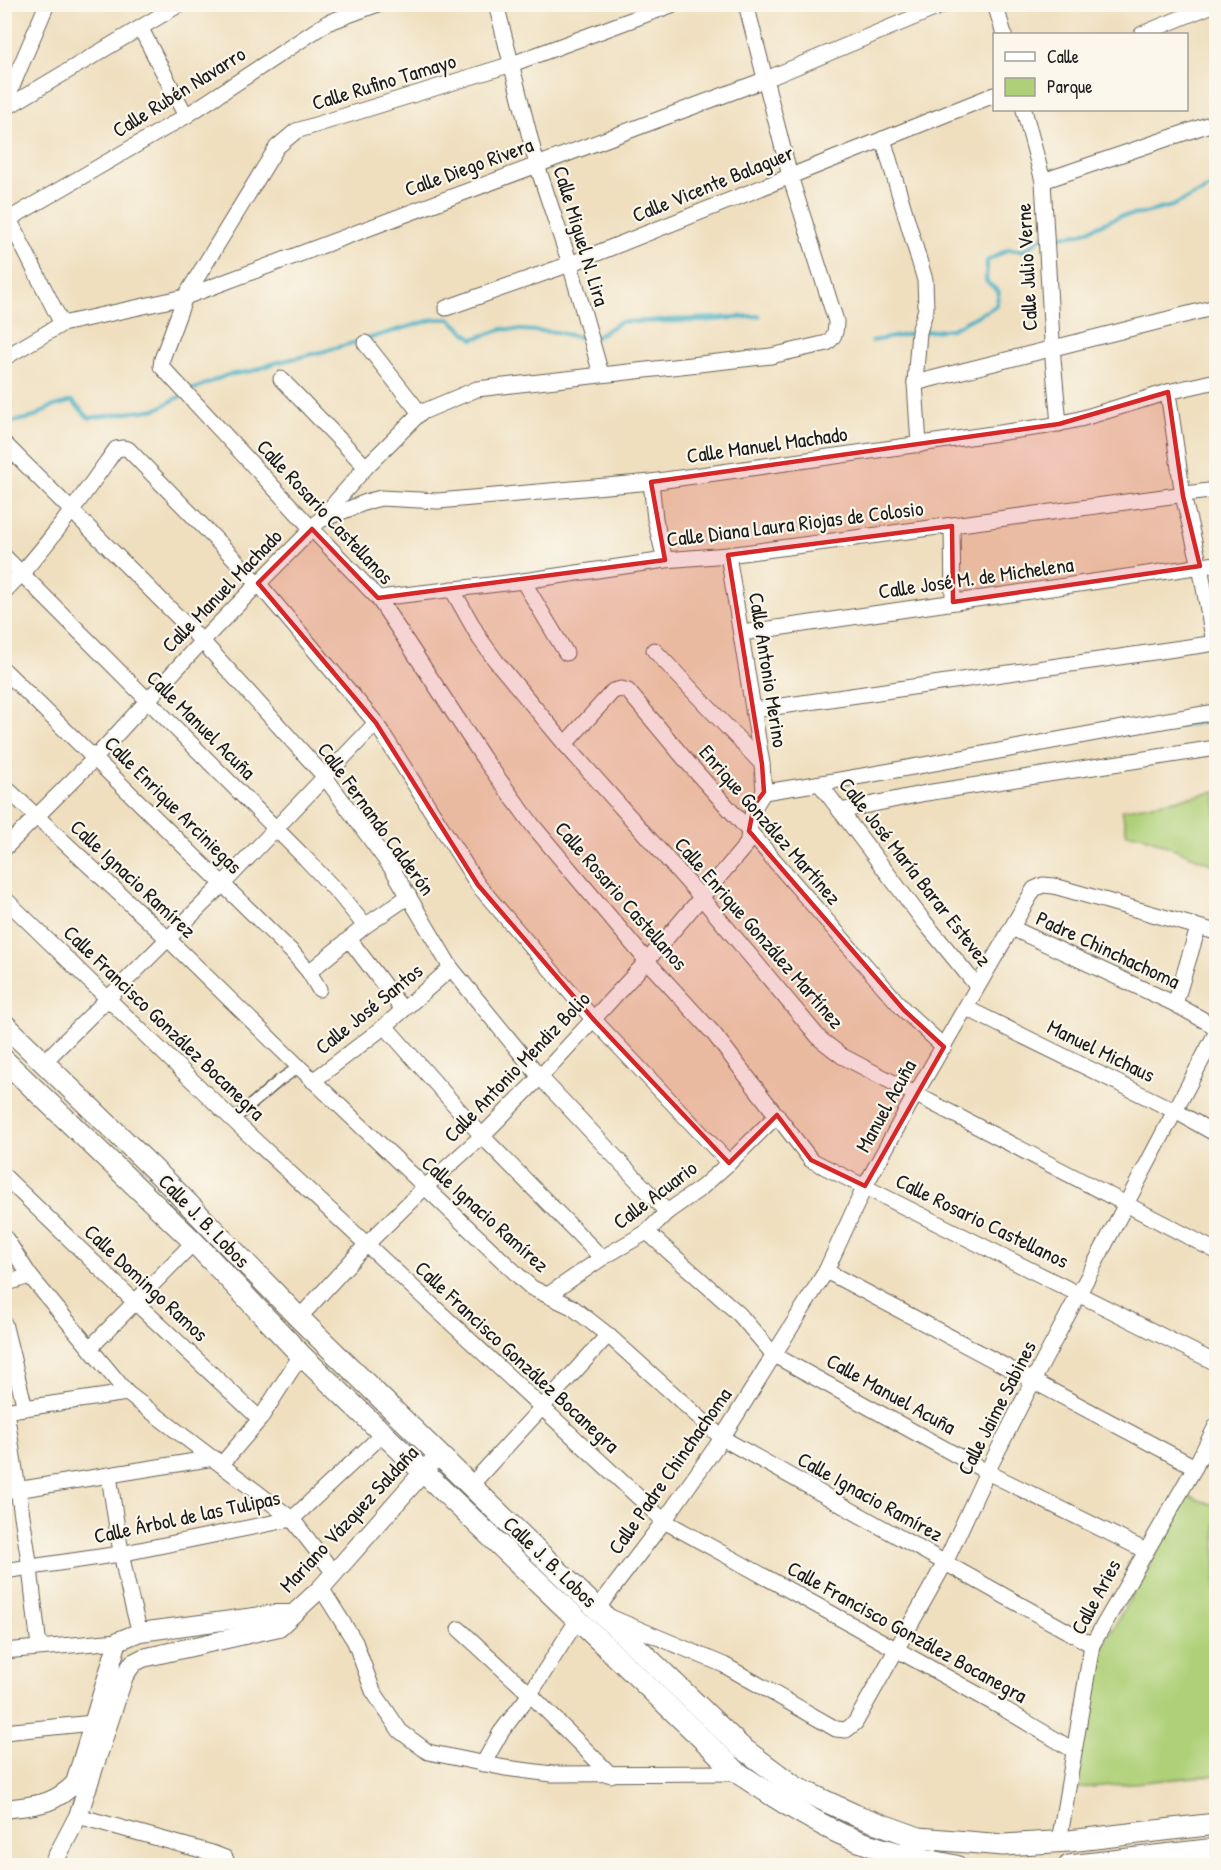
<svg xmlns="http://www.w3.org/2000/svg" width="1221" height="1870" font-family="'Patrick Hand',sans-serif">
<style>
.green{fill:#afd078;stroke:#66764a;stroke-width:1.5}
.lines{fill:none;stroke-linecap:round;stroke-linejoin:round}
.stream{stroke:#44afc3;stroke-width:4}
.pedestrian-casing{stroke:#666055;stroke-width:13}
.minor-casing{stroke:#666055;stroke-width:17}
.tertiary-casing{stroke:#666055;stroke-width:20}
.secondary-casing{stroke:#666055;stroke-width:23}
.pedestrian{stroke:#fff;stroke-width:10}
.minor{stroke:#fff;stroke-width:15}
.tertiary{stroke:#fff;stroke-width:18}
.secondary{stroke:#fff;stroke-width:21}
.marked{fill:#d62828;fill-opacity:0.2;stroke:#d62828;stroke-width:4.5;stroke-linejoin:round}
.labels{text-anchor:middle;stroke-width:4.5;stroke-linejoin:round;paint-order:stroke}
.street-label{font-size:21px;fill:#1c1c1c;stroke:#fbf7ec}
</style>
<rect width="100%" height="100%" fill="#fbf7ec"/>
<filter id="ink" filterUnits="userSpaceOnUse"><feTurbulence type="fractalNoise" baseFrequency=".0167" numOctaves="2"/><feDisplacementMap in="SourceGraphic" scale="12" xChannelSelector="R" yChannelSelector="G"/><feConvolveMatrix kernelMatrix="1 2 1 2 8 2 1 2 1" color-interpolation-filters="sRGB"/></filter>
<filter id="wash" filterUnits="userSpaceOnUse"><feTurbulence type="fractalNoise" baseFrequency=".008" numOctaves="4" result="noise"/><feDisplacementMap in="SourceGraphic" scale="24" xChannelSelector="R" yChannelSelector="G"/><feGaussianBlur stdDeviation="1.35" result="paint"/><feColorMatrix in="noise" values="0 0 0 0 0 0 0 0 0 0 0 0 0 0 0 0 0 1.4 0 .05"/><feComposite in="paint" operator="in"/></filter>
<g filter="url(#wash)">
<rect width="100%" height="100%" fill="#efdfbf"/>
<!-- green -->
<g class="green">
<path d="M1216 792V866L1141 835 1127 834 1122 810Z"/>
<path d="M1188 1496 1216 1506V1775L1071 1789 1102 1648Z"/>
</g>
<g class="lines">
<!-- stream -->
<g class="stream">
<path d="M1050 237 1080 234 1120 216 1141 214 1172 206 1216 185"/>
<path d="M923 332 952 329 996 306 999 292 986 281 987 261 1009 249 1024 251 1042 237"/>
<path d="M594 338 620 322 759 316 702 321 620 322"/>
<path d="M872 341 915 333"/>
<path d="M189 391 227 375 252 371 275 363 325 351 435 319H450L473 339 503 329 556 332 587 339"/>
<path d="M4 423 32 418 51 407 72 401 89 418 157 409 183 395"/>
<path d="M1146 731 1216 720"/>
</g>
</g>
</g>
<g filter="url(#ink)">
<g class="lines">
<defs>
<path id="pedestrian" d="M233 1120 280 1080 299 1067"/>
<g id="minor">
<path d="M496 4 537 165 570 264 601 374"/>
<path d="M674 4 512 64 296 131 277 147 185 297 162 359 161 366 312 529 378 598 484 759 534 827 647 961 714 1034 811 1160 1216 1363"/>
<path d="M995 4 1004 34"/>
<path d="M141 29 186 116"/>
<path d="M1142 34 1215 4"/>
<path d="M4 105 47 4"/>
<path d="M4 109 180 4"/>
<path d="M1024 110 1043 181 1053 359 1059 424"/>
<path d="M883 139 925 280 926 309 919 332 915 383 919 445"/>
<path d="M1043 181 1216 122"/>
<path d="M9 219 62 324"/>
<path d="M4 222 186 116 327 23 378 4"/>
<path d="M446 308 570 264 994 95"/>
<path d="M365 343 420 413"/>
<path d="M4 358 62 324 185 297 764 80 946 4"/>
<path d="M281 379 366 467"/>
<path d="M915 383 1216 307"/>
<path d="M1168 392 1183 496 1200 566 1214 643"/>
<path d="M4 443 202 641 325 777 393 870 451 968 540 1077 667 1212"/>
<path d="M651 482 655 519 665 560"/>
<path d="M323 519 369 501 381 498 438 501 651 482 1048 426 1080 419 1168 392 1216 381"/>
<path d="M952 526 953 602"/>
<path d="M728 555 762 764 764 792"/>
<path d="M4 556 306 859 340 895 365 926"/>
<path d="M523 581 566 653"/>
<path d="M452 589 480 639 496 661 565 744 701 897 820 1039 842 1056 1216 1251"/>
<path d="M4 592C46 549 81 498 116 449L123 448 128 449 258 583 376 723 478 885 594 1020 729 1163"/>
<path d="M378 598 523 581 665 560 728 555 1216 490"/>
<path d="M742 633 1216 564"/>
<path d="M654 650 762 764"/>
<path d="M4 670 293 953 309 972 319 989"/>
<path d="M754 710 1216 643"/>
<path d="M565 744 613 691 621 689 628 691 689 764 749 831 904 1010 944 1047"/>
<path d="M820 784 922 919 977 986"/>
<path d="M4 786 168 939 299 1067 524 1281 532 1288 572 1307 608 1335 722 1438 1092 1645"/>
<path d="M840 811 926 793 1216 748"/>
<path d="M4 849 95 758 202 641 312 529 366 467 420 413 477 389 771 356 827 343C835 337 836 331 836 321L790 176 746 4"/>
<path d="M4 898 233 1120 664 1521 1006 1710 1073 1750"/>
<path d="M1012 928 1175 1004 1216 1027"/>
<path d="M349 939 403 1010"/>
<path d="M309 972 365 926 409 896"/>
<path d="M1175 1004 1198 928"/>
<path d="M966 1008 1177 1112 1216 1134"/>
<path d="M385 1026 482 1136 602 1258"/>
<path d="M44 1062 223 884 376 723"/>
<path d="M313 1081 385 1026 451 968"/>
<path d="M4 1176 135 1302 260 1419"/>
<path d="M647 1232 739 1314 774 1355 987 1472 1146 1551"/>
<path d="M4 1236 30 1276 127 1393 292 1519 334 1573"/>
<path d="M826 1271 1195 1467"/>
<path d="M4 1284 30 1276"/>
<path d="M548 1295 602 1258 647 1232 667 1212 701 1188 729 1163 777 1115"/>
<path d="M299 1318 366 1245 424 1188 482 1136 540 1077 647 961 747 844C752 819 748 815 764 792 915 770 1065 736 1216 712"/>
<path d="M4 1323 25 1408"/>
<path d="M90 1348 194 1242"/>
<path d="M4 1411 127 1393"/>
<path d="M6 1411 30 1568 39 1647"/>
<path d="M222 1464 260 1419 301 1355"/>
<path d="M109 1475C117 1529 124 1580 140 1632"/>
<path d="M471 1485 608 1335"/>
<path d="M4 1492 214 1458"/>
<path d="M4 1571 120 1554 292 1519 383 1434"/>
<path d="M321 1588 355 1642 373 1691 400 1731 428 1752 505 1768 552 1774 738 1773"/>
<path d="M597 1609 664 1521 722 1438 826 1271 865 1186 915 1095 1034 889 1043 885 1054 886 1216 932"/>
<path d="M610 1617 724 1665 836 1729 846 1730 855 1723 945 1563 987 1472 1033 1381 1216 1033"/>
<path d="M459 1629 530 1694 611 1775"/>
<path d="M4 1651 118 1641"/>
<path d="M4 1732 93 1723"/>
<path d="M483 1764 501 1732 530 1694 578 1619"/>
<path d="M78 1816 212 1853 225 1858 229 1866"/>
<path d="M1059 1842 1092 1645 1195 1467 1216 1426"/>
</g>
<g id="tertiary">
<path d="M4 1809C34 1805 53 1806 75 1783L118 1641 140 1632 276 1614H291"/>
<path d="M52 1866 78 1816 124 1676 133 1663 143 1658 279 1627 321 1588 439 1454"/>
</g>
<g id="secondary">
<path d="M4 1024 169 1184 299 1318 597 1609 741 1747 795 1787 855 1815 919 1838 1003 1845 1069 1841 1216 1824"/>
<path d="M4 1060 194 1242 301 1355 738 1773C771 1795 805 1817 841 1834 877 1850 917 1858 956 1866"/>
<path d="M1069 1866 1216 1849"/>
</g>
</defs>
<!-- pedestrian casing -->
<use href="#pedestrian" class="pedestrian-casing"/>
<!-- minor casing -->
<use href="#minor" class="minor-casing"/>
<!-- tertiary casing -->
<use href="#tertiary" class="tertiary-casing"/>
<!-- secondary casing -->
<use href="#secondary" class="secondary-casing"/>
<!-- pedestrian -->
<use href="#pedestrian" class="pedestrian"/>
<!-- minor -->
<use href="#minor" class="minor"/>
<!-- tertiary -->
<use href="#tertiary" class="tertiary"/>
<!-- secondary -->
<use href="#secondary" class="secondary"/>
</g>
</g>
<!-- marked area -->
<path class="marked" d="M1168 392 1183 496 1200 566 953 602 952 526 728 555 762 764 764 792 754 805 749 831 904 1010 944 1047 865 1186 811 1160 777 1115 729 1163 594 1020 478 885 376 723 258 583 312 529 378 598 665 560 651 482 1059 424Z"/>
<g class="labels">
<!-- street labels -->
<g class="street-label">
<text transform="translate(384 82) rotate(-17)" y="7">Calle Rufino Tamayo</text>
<text transform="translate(179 92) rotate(-32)" y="7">Calle Rubén Navarro</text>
<text transform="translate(469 167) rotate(-20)" y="7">Calle Diego Rivera</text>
<text transform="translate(713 184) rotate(-22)" y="7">Calle Vicente Balaguer</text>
<text transform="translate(581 236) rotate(73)" y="7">Calle Miguel N. Lira</text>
<text transform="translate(1027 267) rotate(-93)" y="7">Calle Julio Verne</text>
<text transform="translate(767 445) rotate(-8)" y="7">Calle Manuel Machado</text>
<text transform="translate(325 512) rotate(47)" y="7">Calle Rosario Castellanos</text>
<text transform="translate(795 524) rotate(-7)" y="7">Calle Diana Laura Riojas de Colosio</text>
<text transform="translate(976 578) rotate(-8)" y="7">Calle José M. de Michelena</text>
<text transform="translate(222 591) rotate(-46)" y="7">Calle Manuel Machado</text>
<text transform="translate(768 670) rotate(81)" y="7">Calle Antonio Merino</text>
<text transform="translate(201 725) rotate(45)" y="7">Calle Manuel Acuña</text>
<text transform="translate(173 805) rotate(45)" y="7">Calle Enrique Arciniegas</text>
<text transform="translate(376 819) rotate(54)" y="7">Calle Fernando Calderón</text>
<text transform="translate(770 825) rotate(49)" y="7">Enrique González Martínez</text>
<text transform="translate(915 872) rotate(52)" y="7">Calle José María Barar Estevez</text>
<text transform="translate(133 879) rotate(43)" y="7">Calle Ignacio Ramírez</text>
<text transform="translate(621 896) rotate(49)" y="7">Calle Rosario Castellanos</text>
<text transform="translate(759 933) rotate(49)" y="7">Calle Enrique González Martínez</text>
<text transform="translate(1108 950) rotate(25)" y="7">Padre Chinchachoma</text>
<text transform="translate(369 1009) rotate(-39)" y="7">Calle José Santos</text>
<text transform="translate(164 1023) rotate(44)" y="7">Calle Francisco González Bocanegra</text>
<text transform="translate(1101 1051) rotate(26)" y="7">Manuel Michaus</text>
<text transform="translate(517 1067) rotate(-46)" y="7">Calle Antonio Mendiz Bolio</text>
<text transform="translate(886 1106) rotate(-61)" y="7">Manuel Acuña</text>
<text transform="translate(655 1195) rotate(-37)" y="7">Calle Acuario</text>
<text transform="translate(485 1214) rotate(42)" y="7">Calle Ignacio Ramírez</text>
<text transform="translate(204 1221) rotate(46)" y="7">Calle J. B. Lobos</text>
<text transform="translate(982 1221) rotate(26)" y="7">Calle Rosario Castellanos</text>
<text transform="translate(146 1283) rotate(43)" y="7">Calle Domingo Ramos</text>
<text transform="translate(517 1357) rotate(43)" y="7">Calle Francisco González Bocanegra</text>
<text transform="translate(891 1394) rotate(29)" y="7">Calle Manuel Acuña</text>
<text transform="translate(997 1408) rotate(-63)" y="7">Calle Jaime Sabines</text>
<text transform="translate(670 1471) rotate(-55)" y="7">Calle Padre Chinchachoma</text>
<text transform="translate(870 1497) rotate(29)" y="7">Calle Ignacio Ramírez</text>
<text transform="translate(187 1517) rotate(-12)" y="7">Calle Árbol de las Tulipas</text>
<text transform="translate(349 1519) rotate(-47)" y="7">Mariano Vázquez Saldaña</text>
<text transform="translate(550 1562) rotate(44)" y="7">Calle J. B. Lobos</text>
<text transform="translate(1096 1597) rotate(-62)" y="7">Calle Aries</text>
<text transform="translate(907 1632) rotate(29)" y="7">Calle Francisco González Bocanegra</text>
</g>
</g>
<!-- margin -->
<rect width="1221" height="1870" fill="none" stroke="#fbf7ec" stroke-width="24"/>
<!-- legend -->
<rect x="993" y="33" width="195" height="78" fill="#fbf7ec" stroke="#a29f99" stroke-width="1.5"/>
<rect x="1005" y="52" width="30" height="9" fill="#ffffff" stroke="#a29f99" stroke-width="1.5"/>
<text x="1047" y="63" font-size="18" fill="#1c1c1c">Calle</text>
<rect x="1005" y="78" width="30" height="18" fill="#afd078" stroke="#a29f99" stroke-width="1.5"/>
<text x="1047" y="93" font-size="18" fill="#1c1c1c">Parque</text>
</svg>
